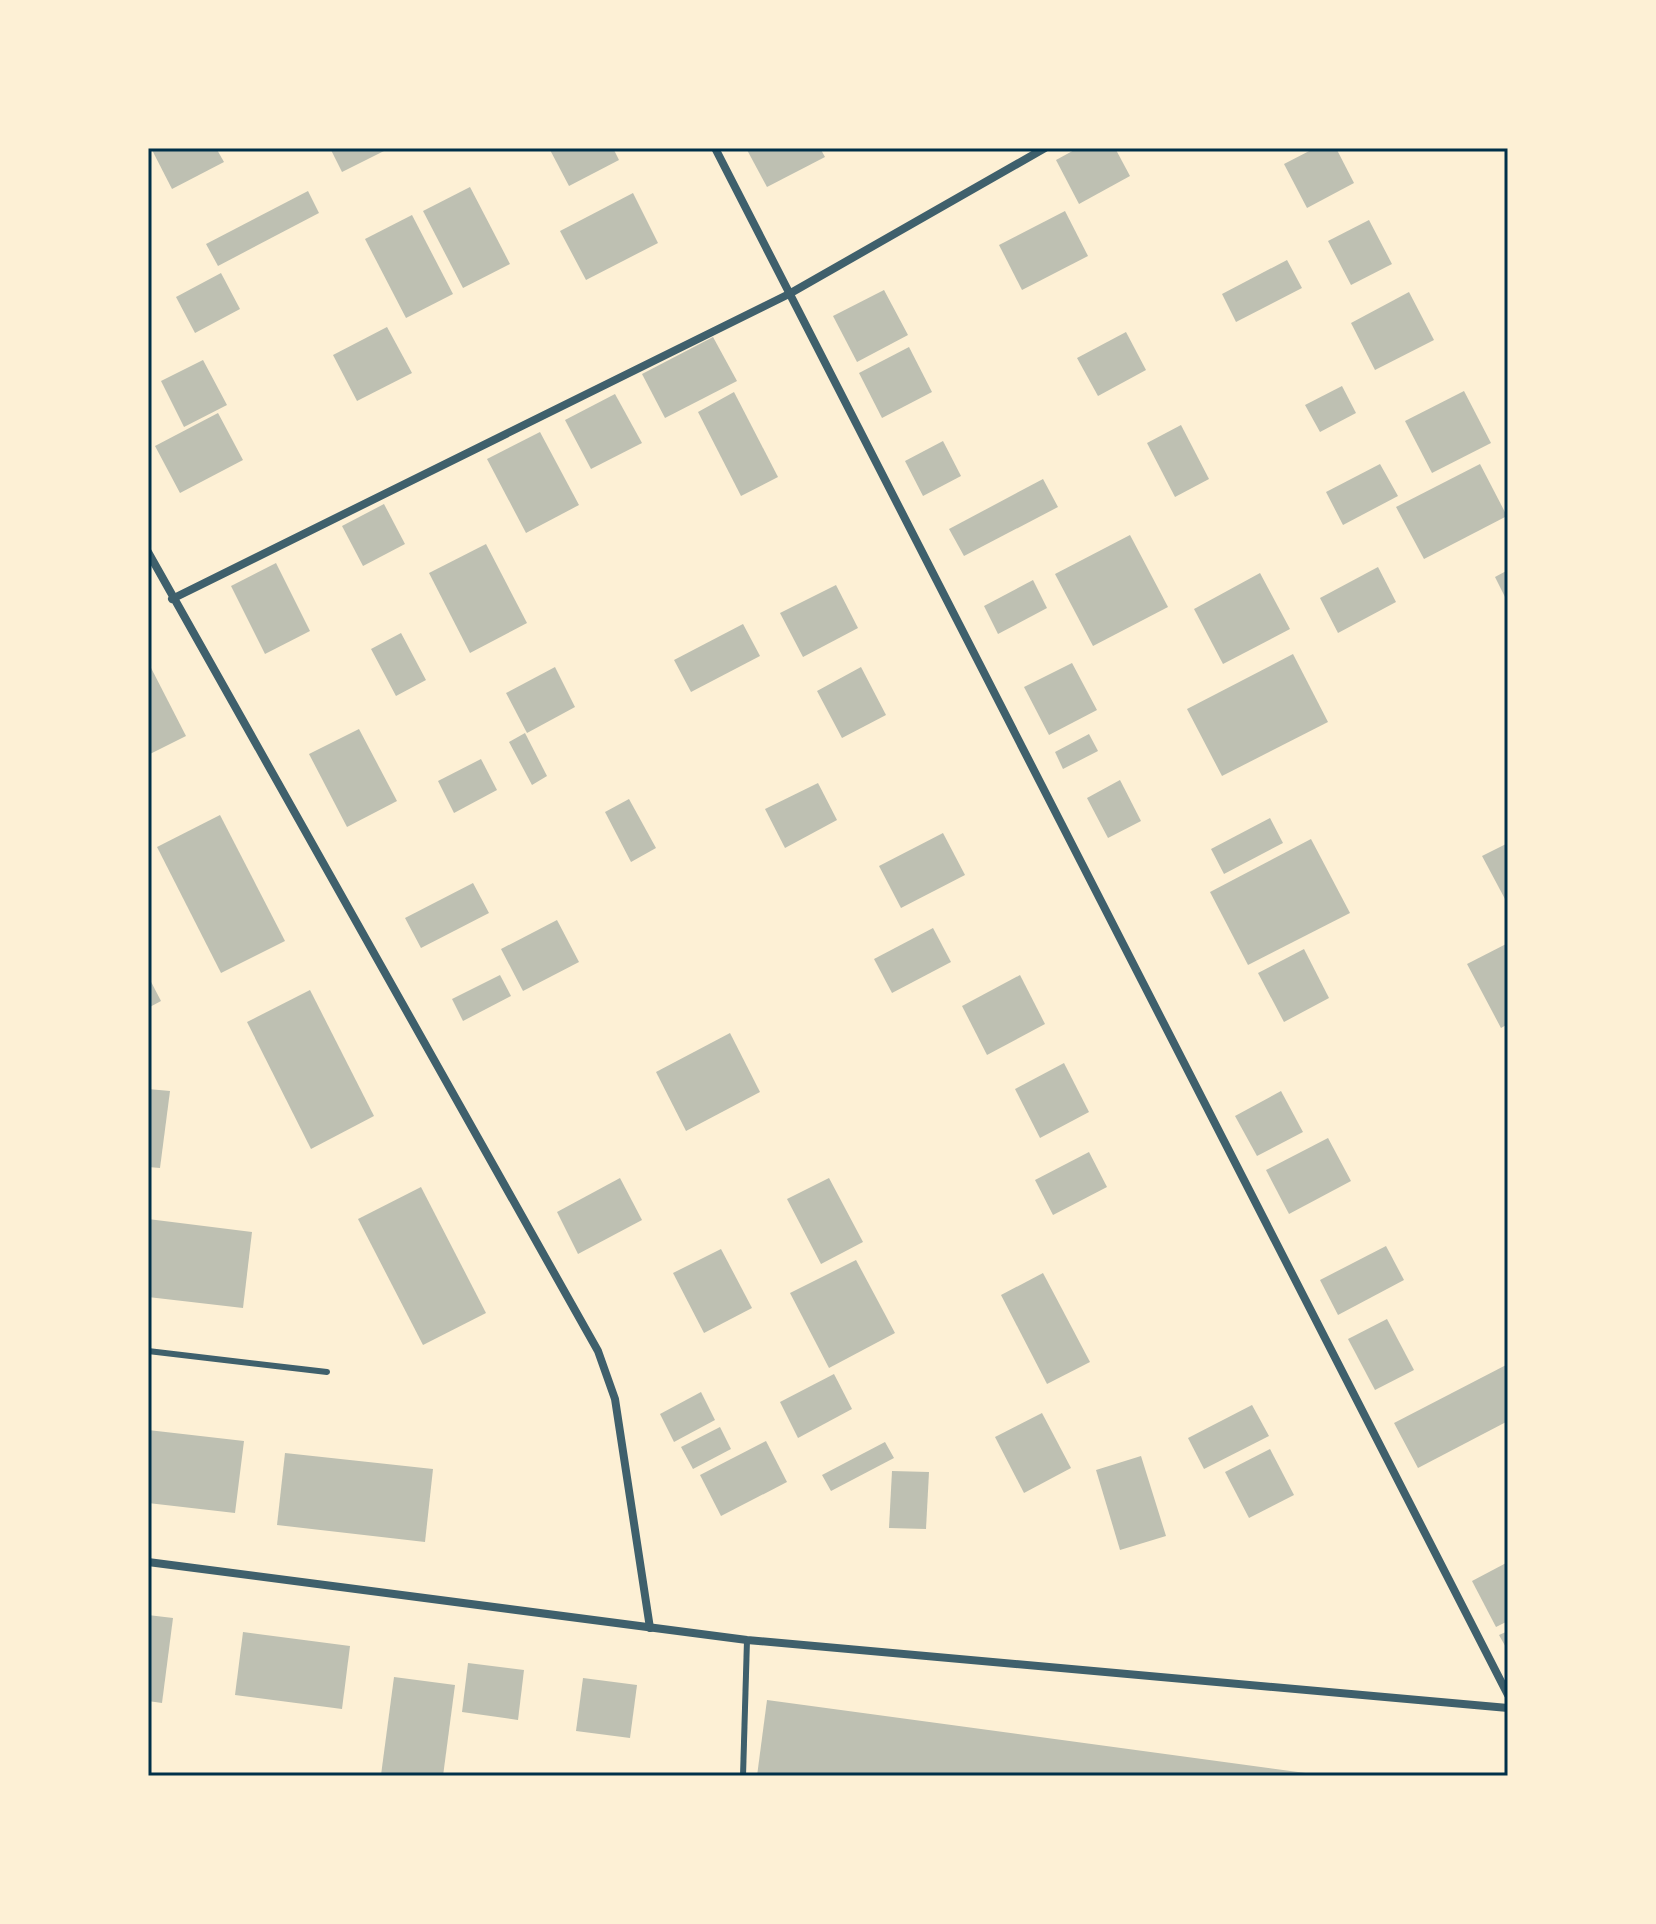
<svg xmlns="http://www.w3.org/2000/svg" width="1656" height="1924" font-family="'IBM Plex Serif',serif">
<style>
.building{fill:#bec0b2}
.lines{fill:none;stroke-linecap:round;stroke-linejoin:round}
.service{stroke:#3f606c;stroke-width:6}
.minor{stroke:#3f606c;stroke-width:8}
.neatline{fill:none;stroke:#003049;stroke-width:3}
</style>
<rect width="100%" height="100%" fill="#fdf0d5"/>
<!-- building -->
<g class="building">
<path d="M151 148H216L224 162 172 189Z"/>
<path d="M330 148H390L342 172Z"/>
<path d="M549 148H613L619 160 569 186Z"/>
<path d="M746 148H820L825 157 767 187Z"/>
<path d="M1078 148H1115L1130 176 1079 204 1056 160Z"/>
<path d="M1315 148H1336L1354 183 1307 208 1284 164Z"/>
<path d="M470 187 510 264 463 288 423 211Z"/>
<path d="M308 191 319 213 218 266 206 244Z"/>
<path d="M633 193 658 243 586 280 560 231Z"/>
<path d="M1065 211 1088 256 1022 290 999 245Z"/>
<path d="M412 215 453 294 406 318 365 239Z"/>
<path d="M1369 220 1392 264 1351 285 1328 241Z"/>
<path d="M1287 260 1302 288 1236 322 1222 294Z"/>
<path d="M221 273 240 309 195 333 176 297Z"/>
<path d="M884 290 908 335 857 362 833 316Z"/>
<path d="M1409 292 1434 340 1375 370 1351 323Z"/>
<path d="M387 327 412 373 357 401 333 355Z"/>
<path d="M1126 332 1146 370 1098 396 1077 358Z"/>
<path d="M713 337 737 381 665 418 642 374Z"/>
<path d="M909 347 932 392 882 418 859 373Z"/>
<path d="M203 360 227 405 184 427 161 381Z"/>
<path d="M1342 386 1356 413 1320 432 1305 405Z"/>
<path d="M1464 391 1491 443 1432 473 1405 421Z"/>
<path d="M734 392 778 477 741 496 698 412Z"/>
<path d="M615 394 642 443 591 469 565 420Z"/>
<path d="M218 413 243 460 180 493 155 446Z"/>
<path d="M1181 425 1209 479 1175 497 1147 443Z"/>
<path d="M540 432 579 505 526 533 487 459Z"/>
<path d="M943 441 961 476 923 496 905 461Z"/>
<path d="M1380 464 1398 496 1343 525 1326 492Z"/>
<path d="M1480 464 1507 516 1424 559 1396 507Z"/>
<path d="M1043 479 1058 507 964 556 949 529Z"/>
<path d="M384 504 405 544 363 566 342 526Z"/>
<path d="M1130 535 1168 607 1093 646 1055 574Z"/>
<path d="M486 544 527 623 470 653 429 573Z"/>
<path d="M276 563 310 631 265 654 231 586Z"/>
<path d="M1378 567 1396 602 1338 633 1320 598Z"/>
<path d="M1508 570V603L1495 577Z"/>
<path d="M1260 573 1290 629 1223 664 1194 609Z"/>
<path d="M1033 580 1047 608 998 634 984 606Z"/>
<path d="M836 585 858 628 803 657 780 613Z"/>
<path d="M743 624 760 656 691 692 674 660Z"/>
<path d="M401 633 426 680 396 696 371 649Z"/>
<path d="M1293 654 1328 722 1222 776 1187 709Z"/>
<path d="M148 662 186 736 148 755Z"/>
<path d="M1072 663 1097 710 1049 735 1024 687Z"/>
<path d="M555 667 575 707 527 733 506 693Z"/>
<path d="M861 667 886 715 842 738 817 691Z"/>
<path d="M359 729 397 801 347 827 309 754Z"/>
<path d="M525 733 547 776 532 785 509 742Z"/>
<path d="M1089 734 1098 751 1063 769 1055 752Z"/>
<path d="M481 759 497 790 454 813 438 781Z"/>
<path d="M1120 780 1141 821 1108 838 1087 798Z"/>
<path d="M818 783 837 820 785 848 765 809Z"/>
<path d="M629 799 656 848 631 862 605 812Z"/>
<path d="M220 815 285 941 221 973 157 847Z"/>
<path d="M1270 818 1283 843 1224 874 1211 849Z"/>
<path d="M943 833 965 875 901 908 879 866Z"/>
<path d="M1311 839 1350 913 1248 965 1210 892Z"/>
<path d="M1508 843V898L1505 899 1482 856Z"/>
<path d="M473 883 489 913 421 948 405 918Z"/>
<path d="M557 920 579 962 523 991 501 949Z"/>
<path d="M933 928 951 962 892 993 874 959Z"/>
<path d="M1508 943V1024L1501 1028 1467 964Z"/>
<path d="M1304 949 1329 998 1284 1022 1258 973Z"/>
<path d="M500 975 511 996 463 1021 452 999Z"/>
<path d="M1020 975 1045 1024 987 1055 962 1006Z"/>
<path d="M148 976 161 1001 148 1008Z"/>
<path d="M310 990 374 1116 311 1149 247 1022Z"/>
<path d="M730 1033 760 1092 686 1131 656 1072Z"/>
<path d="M1064 1063 1089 1112 1040 1138 1015 1089Z"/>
<path d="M148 1089 170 1091 160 1168 148 1167Z"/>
<path d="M1281 1091 1303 1132 1257 1156 1235 1116Z"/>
<path d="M1328 1138 1351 1181 1289 1214 1266 1170Z"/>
<path d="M1089 1152 1107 1187 1053 1215 1035 1180Z"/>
<path d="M620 1178 642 1220 578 1254 557 1212Z"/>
<path d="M829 1178 863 1242 821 1264 787 1199Z"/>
<path d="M421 1187 486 1313 423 1345 358 1219Z"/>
<path d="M148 1219 252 1232 243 1308 148 1297Z"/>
<path d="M1386 1246 1404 1280 1338 1315 1320 1280Z"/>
<path d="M721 1249 752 1308 704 1333 673 1273Z"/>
<path d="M856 1260 895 1333 829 1368 790 1293Z"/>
<path d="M1043 1273 1090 1362 1047 1384 1001 1295Z"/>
<path d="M1387 1319 1414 1370 1375 1390 1348 1339Z"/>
<path d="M1508 1364V1421L1418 1468 1394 1423Z"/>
<path d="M834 1374 852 1409 798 1438 780 1402Z"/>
<path d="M701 1392 715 1420 674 1442 660 1414Z"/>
<path d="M1252 1405 1269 1436 1204 1469 1188 1438Z"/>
<path d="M1042 1413 1071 1468 1024 1493 995 1437Z"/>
<path d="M720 1427 731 1449 693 1469 681 1447Z"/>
<path d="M148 1430 244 1441 235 1513 148 1503Z"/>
<path d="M766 1441 787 1482 721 1516 700 1475Z"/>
<path d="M885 1442 894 1458 831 1491 822 1475Z"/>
<path d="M1270 1449 1294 1495 1249 1518 1225 1472Z"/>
<path d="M285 1453 433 1469 425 1542 277 1525Z"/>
<path d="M1141 1456 1166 1536 1120 1550 1096 1470Z"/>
<path d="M892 1471 929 1472 926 1529 889 1528Z"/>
<path d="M1508 1562V1621L1496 1627 1472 1581Z"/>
<path d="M148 1615 173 1618 162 1703 148 1701Z"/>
<path d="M1508 1631V1651L1499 1635Z"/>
<path d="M243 1632 350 1646 342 1709 235 1695Z"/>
<path d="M468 1663 524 1670 518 1720 462 1712Z"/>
<path d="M394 1677 455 1685 443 1776 381 1775Z"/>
<path d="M583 1678 637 1685 630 1738 576 1731Z"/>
<path d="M767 1700 1313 1774 1312 1776H757Z"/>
</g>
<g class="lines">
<!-- service -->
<g class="service">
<path d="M148 1351 327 1372"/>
<path d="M743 1776 747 1640"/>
</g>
<!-- minor -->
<g class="minor">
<path d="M715 148 1508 1695"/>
<path d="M148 552 598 1351 615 1399 650 1628"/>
<path d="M172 599 789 294 1045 148"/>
<path d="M148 1562 747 1640 1508 1708"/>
</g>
</g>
<!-- border -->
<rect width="1656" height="1924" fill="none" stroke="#fdf0d5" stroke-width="300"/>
<rect x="150" y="150" width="1356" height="1624" class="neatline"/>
</svg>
